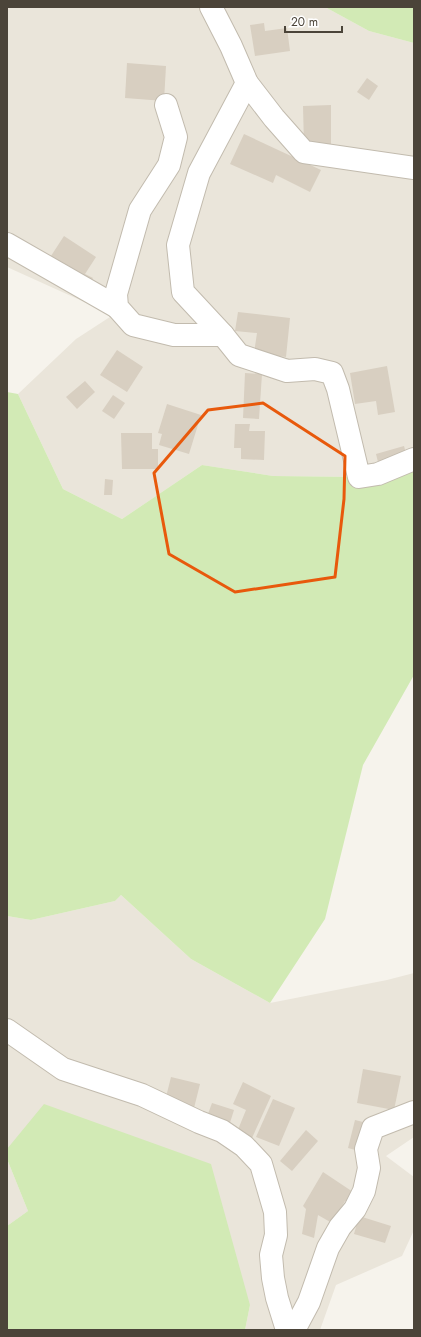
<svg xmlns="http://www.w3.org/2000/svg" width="421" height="1337" font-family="Jost,sans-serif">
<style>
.residential{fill:#eae5da}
.green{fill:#d2eab5}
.building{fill:#d8cfc1}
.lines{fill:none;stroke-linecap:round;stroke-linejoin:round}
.minor-casing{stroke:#c2bbae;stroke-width:24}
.minor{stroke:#fff;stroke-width:22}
.marked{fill:none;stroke:#e8590c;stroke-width:3;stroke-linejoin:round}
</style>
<rect width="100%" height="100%" fill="#f6f3ec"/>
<!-- residential -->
<g class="residential">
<path d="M7 7H325L369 31 414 43V460L359 477 273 476 202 465 122 519 63 489 18 394 76 339 113 315 7 267Z"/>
<path d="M121 895 191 959 270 1003 387 980 414 973V1137L386 1156 414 1177V1230L402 1256 336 1285 320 1330H245L250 1305 7 1149V916L31 920 115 901Z"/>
<path d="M7 1159 28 1211 7 1226Z"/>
</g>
<!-- green -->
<g class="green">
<path d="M325 7H414V43L369 31Z"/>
<path d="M7 392 18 394 63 489 122 519 202 465 273 476 359 477 414 460V675L363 765 325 919 270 1003 191 959 121 895 115 901 31 920 7 916Z"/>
<path d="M44 1104 211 1164 250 1305 245 1330H7V1226L28 1211 7 1159V1149Z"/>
</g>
<!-- building -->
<g class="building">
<path d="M264 23 265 31 287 28 290 51 255 56 250 25Z"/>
<path d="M127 63 166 66 164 101 125 98Z"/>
<path d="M367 78 378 86 369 100 357 92Z"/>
<path d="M331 105V145L304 146 303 106Z"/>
<path d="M244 134 321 170 310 192 276 175 273 183 230 164Z"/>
<path d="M64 236 96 257 85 274 93 278 89 284 49 259Z"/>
<path d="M238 312 290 318 286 357 254 353 257 333 235 331Z"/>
<path d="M117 350 143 367 127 392 100 375Z"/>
<path d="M387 366 395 412 378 415 376 401 355 404 350 373Z"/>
<path d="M245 373 262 374 259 419 243 418Z"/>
<path d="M85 381 95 392 77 409 66 397Z"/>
<path d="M113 395 125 403 114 419 102 411Z"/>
<path d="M167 404 201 415 189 454 159 445 162 434 158 433Z"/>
<path d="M235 424H250L249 431H265L264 460 241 459V448H234Z"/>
<path d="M121 433H152V449H158V469H122Z"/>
<path d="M404 446 407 457 379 466 376 454Z"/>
<path d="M105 479 113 480 112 495H104Z"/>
<path d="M363 1069 401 1076 394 1110 357 1103Z"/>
<path d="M171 1077 200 1084 194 1108 165 1101Z"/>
<path d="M243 1082 271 1096 252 1138 237 1132 246 1110 233 1104Z"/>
<path d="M273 1099 295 1108 279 1146 256 1137Z"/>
<path d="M212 1103 234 1110 228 1129 205 1122Z"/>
<path d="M355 1120 367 1123 359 1151 348 1148Z"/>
<path d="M306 1130 318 1141 292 1171 280 1161Z"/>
<path d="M323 1172 356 1194 350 1204 345 1201 332 1223 318 1215 314 1238 302 1234 306 1209 303 1206Z"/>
<path d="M359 1216 391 1226 385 1243 354 1234Z"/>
</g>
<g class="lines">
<defs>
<g id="minor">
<path d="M211 7 231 46 247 83 274 118 304 152 414 168"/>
<path d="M247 83 199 173 178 245 183 292 223 335 239 355 287 371 315 369 332 373 338 389 359 477 378 474 414 459"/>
<path d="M166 105 176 137 169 165 140 210 116 294 117 307 133 325 174 335H223"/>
<path d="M7 244 117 307"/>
<path d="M7 1030 63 1069 142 1095 199 1122 222 1131 244 1146 261 1164 275 1212 276 1235 271 1255 273 1278 277 1298 287 1330"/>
<path d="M294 1330 309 1302 328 1248 340 1227 355 1209 364 1191 369 1168 366 1149 373 1128 414 1112"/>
</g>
</defs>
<!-- minor casing -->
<use href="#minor" class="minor-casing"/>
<!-- minor -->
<use href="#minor" class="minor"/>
</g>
<!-- marked area -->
<path class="marked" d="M263 403 345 456 344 499 335 577 235 592 169 554 154 473 208 410Z"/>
<!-- border -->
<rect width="421" height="1337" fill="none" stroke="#4b4439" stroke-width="16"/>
<!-- scale -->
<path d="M285 26v6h57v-6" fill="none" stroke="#4b4439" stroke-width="2"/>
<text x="291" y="26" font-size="12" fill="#4b4439" stroke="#ffffff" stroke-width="3" paint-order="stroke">20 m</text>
</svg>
